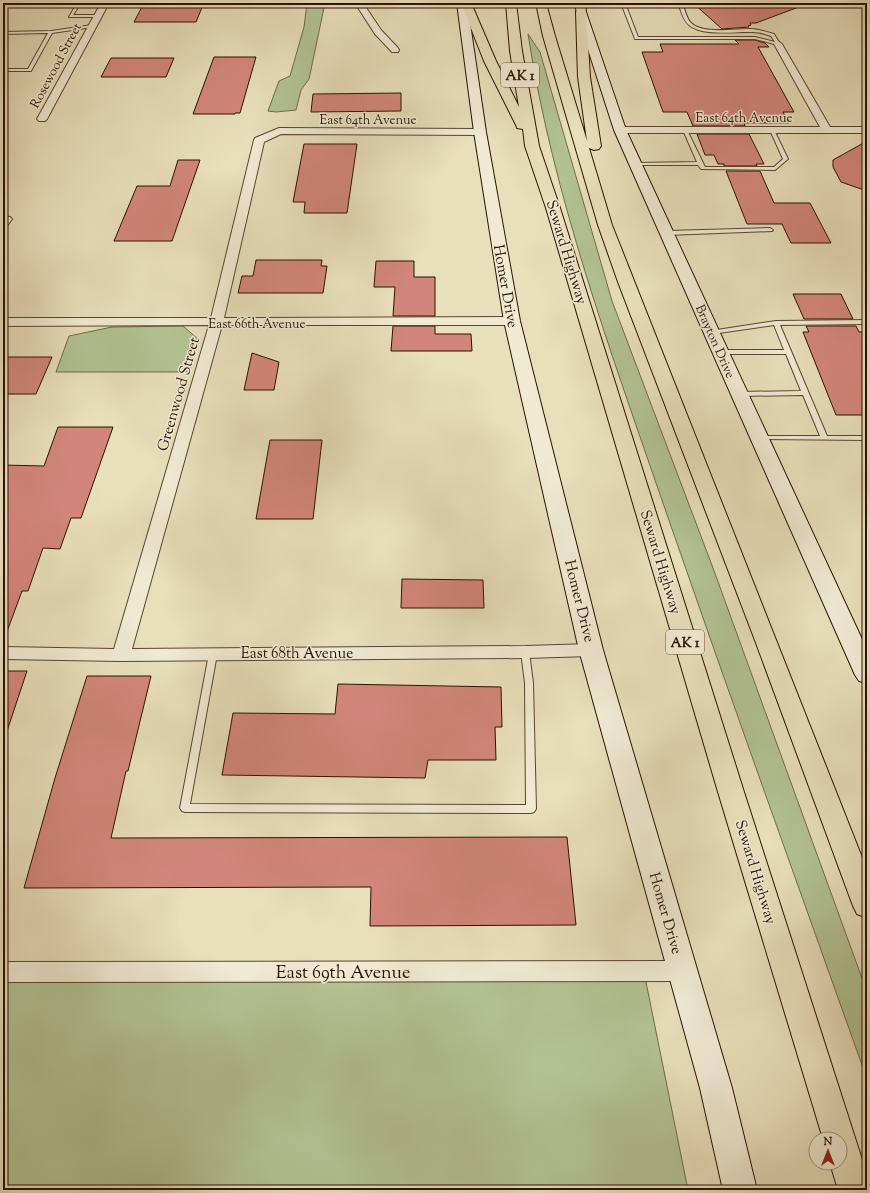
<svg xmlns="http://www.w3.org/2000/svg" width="870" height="1193" font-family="'Sorts Mill Goudy',serif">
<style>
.green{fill:#b2c293;stroke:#6e6a4a}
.building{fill:#d2867b;stroke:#2b1100}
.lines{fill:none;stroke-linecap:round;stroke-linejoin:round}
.lane-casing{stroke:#5a442f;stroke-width:2}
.street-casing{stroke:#5a442f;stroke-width:2}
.secondary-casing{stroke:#2b1100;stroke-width:2}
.primary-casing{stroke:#2b1100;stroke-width:2}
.highway-casing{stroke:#2b1100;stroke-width:2}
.lane{fill:#f0ead3;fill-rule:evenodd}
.street{fill:#f0ead3;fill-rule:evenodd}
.secondary{fill:#f0ead3;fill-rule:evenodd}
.primary{fill:#e8dfbb;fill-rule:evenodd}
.highway{fill:#e8dfbb;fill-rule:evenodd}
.labels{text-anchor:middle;stroke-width:3;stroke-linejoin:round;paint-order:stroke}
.far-street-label{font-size:13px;fill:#2b1100;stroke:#f0ead3}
.shield{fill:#f0ead3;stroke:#66523f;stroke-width:1}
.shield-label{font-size:14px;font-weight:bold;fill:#2b1100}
.street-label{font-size:15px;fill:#2b1100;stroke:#f0ead3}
.near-street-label{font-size:18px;fill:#2b1100;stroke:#f0ead3}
</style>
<rect width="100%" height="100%" fill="#e8dfbb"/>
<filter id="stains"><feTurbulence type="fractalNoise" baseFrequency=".005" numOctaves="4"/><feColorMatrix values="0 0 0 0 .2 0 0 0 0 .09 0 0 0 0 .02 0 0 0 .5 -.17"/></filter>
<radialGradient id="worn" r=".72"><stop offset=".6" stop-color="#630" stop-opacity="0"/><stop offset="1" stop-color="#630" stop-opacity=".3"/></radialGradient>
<!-- green -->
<g class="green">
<path d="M307 3H325L309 79 301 90 296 110 276 112 268 111 279 81 290 76 304 27Z"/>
<path d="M528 34 540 52 612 301 713 568 867 992V1079C799 888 730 697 664 506 611 352 553 196 528 34Z"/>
<path d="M183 326 199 340 189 372H56L69 336 112 327Z"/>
<path d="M3 977H645L688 1190H3Z"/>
</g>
<!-- building -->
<g class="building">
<path d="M144 3H199L198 5H203L196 22H134Z"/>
<path d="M693 3H803L804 5 756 23H750L751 25 748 26 749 27 722 29Z"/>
<path d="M735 40H755L765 43 769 47H758L794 112H783L789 123H744L745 126H693L687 112H663L642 52H663L660 44H739Z"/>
<path d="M214 57H256L240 113H235V114H193Z"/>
<path d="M111 58H174L166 77H101Z"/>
<path d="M401 93V111L311 112 313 94Z"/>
<path d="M697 134H749L764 164H756L757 166H724V164H718L714 155H705Z"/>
<path d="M867 141V191L841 182 833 167V160Z"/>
<path d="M304 144H357L347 213H304L305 202H293Z"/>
<path d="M178 160H200L172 241H114L137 186H170Z"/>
<path d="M726 171H760L774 203H810L831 243H791L782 224H747Z"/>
<path d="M256 260H322L321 266H327L323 293H238L242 276H253Z"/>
<path d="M376 261H414V277H435V316H393L395 287H374Z"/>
<path d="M793 294H841L853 319H804Z"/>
<path d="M393 326H435V334H471L472 351H391Z"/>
<path d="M806 326H856L859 332H867V415H836L803 332H809Z"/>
<path d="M252 353 279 362 274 390H244Z"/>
<path d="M3 357H52L36 394H3Z"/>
<path d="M58 427H113L81 518H71L60 549 43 548 28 591H22L5 637H3V465L44 466Z"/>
<path d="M270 440H322L313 519H256Z"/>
<path d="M402 579 483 580 484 608H401Z"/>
<path d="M3 671H27L6 734H3Z"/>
<path d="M87 676H151L128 771H126L111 838 567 837 576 925 370 926 371 887 24 888 55 778Z"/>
<path d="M338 684 501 687 502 727H495L496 760H428L425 778 222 775 233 713 335 714Z"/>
</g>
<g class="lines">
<defs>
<g id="lane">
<path d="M77 3H81L73 15H98L100 16 98 17H69Z"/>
<path d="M621 3H625L638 37H755L775 42 771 36C765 34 760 32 753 32 736 31 703 37 689 25 683 20 681 10 678 3H682C685 9 686 18 691 23 703 35 737 28 753 29 760 30 767 32 774 34L780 44 778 45 755 39H635Z"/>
<path d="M92 25 93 27 52 33 31 71H3V69H28L48 33 3 34V32L51 31Z"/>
<path d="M683 129 687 130 705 167H774L783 159 770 130 772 129 774 130 788 159 775 170 703 169H701L698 165H634V164L636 163 697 162 683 130Z"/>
<path d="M770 228 773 230 772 231 667 235 664 233 667 231Z"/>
<path d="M867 320V324L780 325 827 436H867V440L758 439 757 438 760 436H820L803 395 740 396 737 394 740 392 801 391 786 354H721L718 352 721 350H784L774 325 712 334 710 333V331L776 321Z"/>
<path d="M525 649 529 652 533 683 536 809 534 812 531 813 185 812 182 811 180 808 209 654 213 651 217 654 190 804 526 805 525 683 521 652Z"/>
</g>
<g id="street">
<path d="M101 3H109L47 119 45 121H39L37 119Z"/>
<path d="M355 3H363L381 30 398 48 399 50 398 52H392L375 34Z"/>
<path d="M778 41 782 44 830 127H867V133H620L615 130 620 127H820L774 44Z"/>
<path d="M279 128 480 129 485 132 480 135 281 134 264 142 224 318 512 317 517 318 518 321 517 324 512 325H222L132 649 525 646 591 644 597 646 600 650 597 654 591 656 525 658 121 661 3 659V647L114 649 209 325 3 326V318H211L254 140 255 138Z"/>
<path d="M3 216 10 217 12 219 7 226 3 227Z"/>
<path d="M683 961 691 964 694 971 691 978 683 981 3 982V962Z"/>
</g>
<g id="secondary">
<path d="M457 3H467L486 132 520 321 603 650 732 1088 757 1190H723L700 1088 579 650 504 321 474 132Z"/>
<path d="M581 9 586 12 626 130 867 650V683L859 681 855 675 614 130 576 12Z"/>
</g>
<path id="primary" d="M575 3H585L586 12 585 14H577Z"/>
<g id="highway">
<path d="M461 3H471L496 61 519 107 510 51 506 3H516L522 51 539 146 560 208 744 792 867 1175V1190H838L830 1163H840V1139H823L718 792 546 208 525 146 523 129 517 128 516 125 484 61Z"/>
<path d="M536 3H546L555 36 587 141 578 77 576 12 581 9 586 12 590 77 601 146 599 149 594 150 589 148 612 225 867 870V918L857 914 853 906 756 643 618 282 598 225 543 36Z"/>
</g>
</defs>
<!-- lane casing -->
<use href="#lane" class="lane-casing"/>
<!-- street casing -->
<use href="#street" class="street-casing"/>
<!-- secondary casing -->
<use href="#secondary" class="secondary-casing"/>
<!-- primary casing -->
<use href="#primary" class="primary-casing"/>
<!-- highway casing -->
<use href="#highway" class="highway-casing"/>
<!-- lane -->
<use href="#lane" class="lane"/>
<!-- street -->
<use href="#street" class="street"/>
<!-- secondary -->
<use href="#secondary" class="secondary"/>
<!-- primary -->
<use href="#primary" class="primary"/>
<!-- highway -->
<use href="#highway" class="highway"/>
</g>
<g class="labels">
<!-- far-street labels -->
<g class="far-street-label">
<text transform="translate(55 65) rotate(-62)" y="5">Rosewood Street</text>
<text x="744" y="122">East 64th Avenue</text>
<text x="368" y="124">East 64th Avenue</text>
<text x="257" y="328">East 66th Avenue</text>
<text transform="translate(716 341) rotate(66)" y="5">Brayton Drive</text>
</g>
<!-- shield labels -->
<g class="shield">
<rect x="501" y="63" width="38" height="24" rx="3"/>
<rect x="666" y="630" width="38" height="24" rx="3"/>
</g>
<g class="shield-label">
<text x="520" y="80">AK 1</text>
<text x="685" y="647">AK 1</text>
</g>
<!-- street labels -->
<g class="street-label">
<text transform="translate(567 252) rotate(73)" y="5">Seward Highway</text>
<text transform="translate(506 286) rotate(80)" y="5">Homer Drive</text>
<text transform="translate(178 394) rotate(-74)" y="5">Greenwood Street</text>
<text transform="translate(661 562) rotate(73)" y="5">Seward Highway</text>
<text transform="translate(580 601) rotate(76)" y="5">Homer Drive</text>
<text x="297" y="658">East 68th Avenue</text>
<text transform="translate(756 872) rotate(73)" y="5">Seward Highway</text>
<text transform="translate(666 913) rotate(74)" y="5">Homer Drive</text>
</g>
<!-- near-street labels -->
<g class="near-street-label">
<text x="343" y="978">East 69th Avenue</text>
</g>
</g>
<!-- margin -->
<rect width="870" height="1193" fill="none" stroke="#e8dfbb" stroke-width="16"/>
<rect x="4" y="4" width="862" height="1185" fill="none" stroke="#2b1100" stroke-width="2"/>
<rect x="8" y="8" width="854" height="1177" fill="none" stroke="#2b1100"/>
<!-- north arrow -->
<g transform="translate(828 1151)"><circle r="19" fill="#f0ead3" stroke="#a1937f"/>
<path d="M0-3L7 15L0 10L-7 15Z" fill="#8f2418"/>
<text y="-6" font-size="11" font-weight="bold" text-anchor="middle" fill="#2b1100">N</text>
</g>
<rect width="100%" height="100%" filter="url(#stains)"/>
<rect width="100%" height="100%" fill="url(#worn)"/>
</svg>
